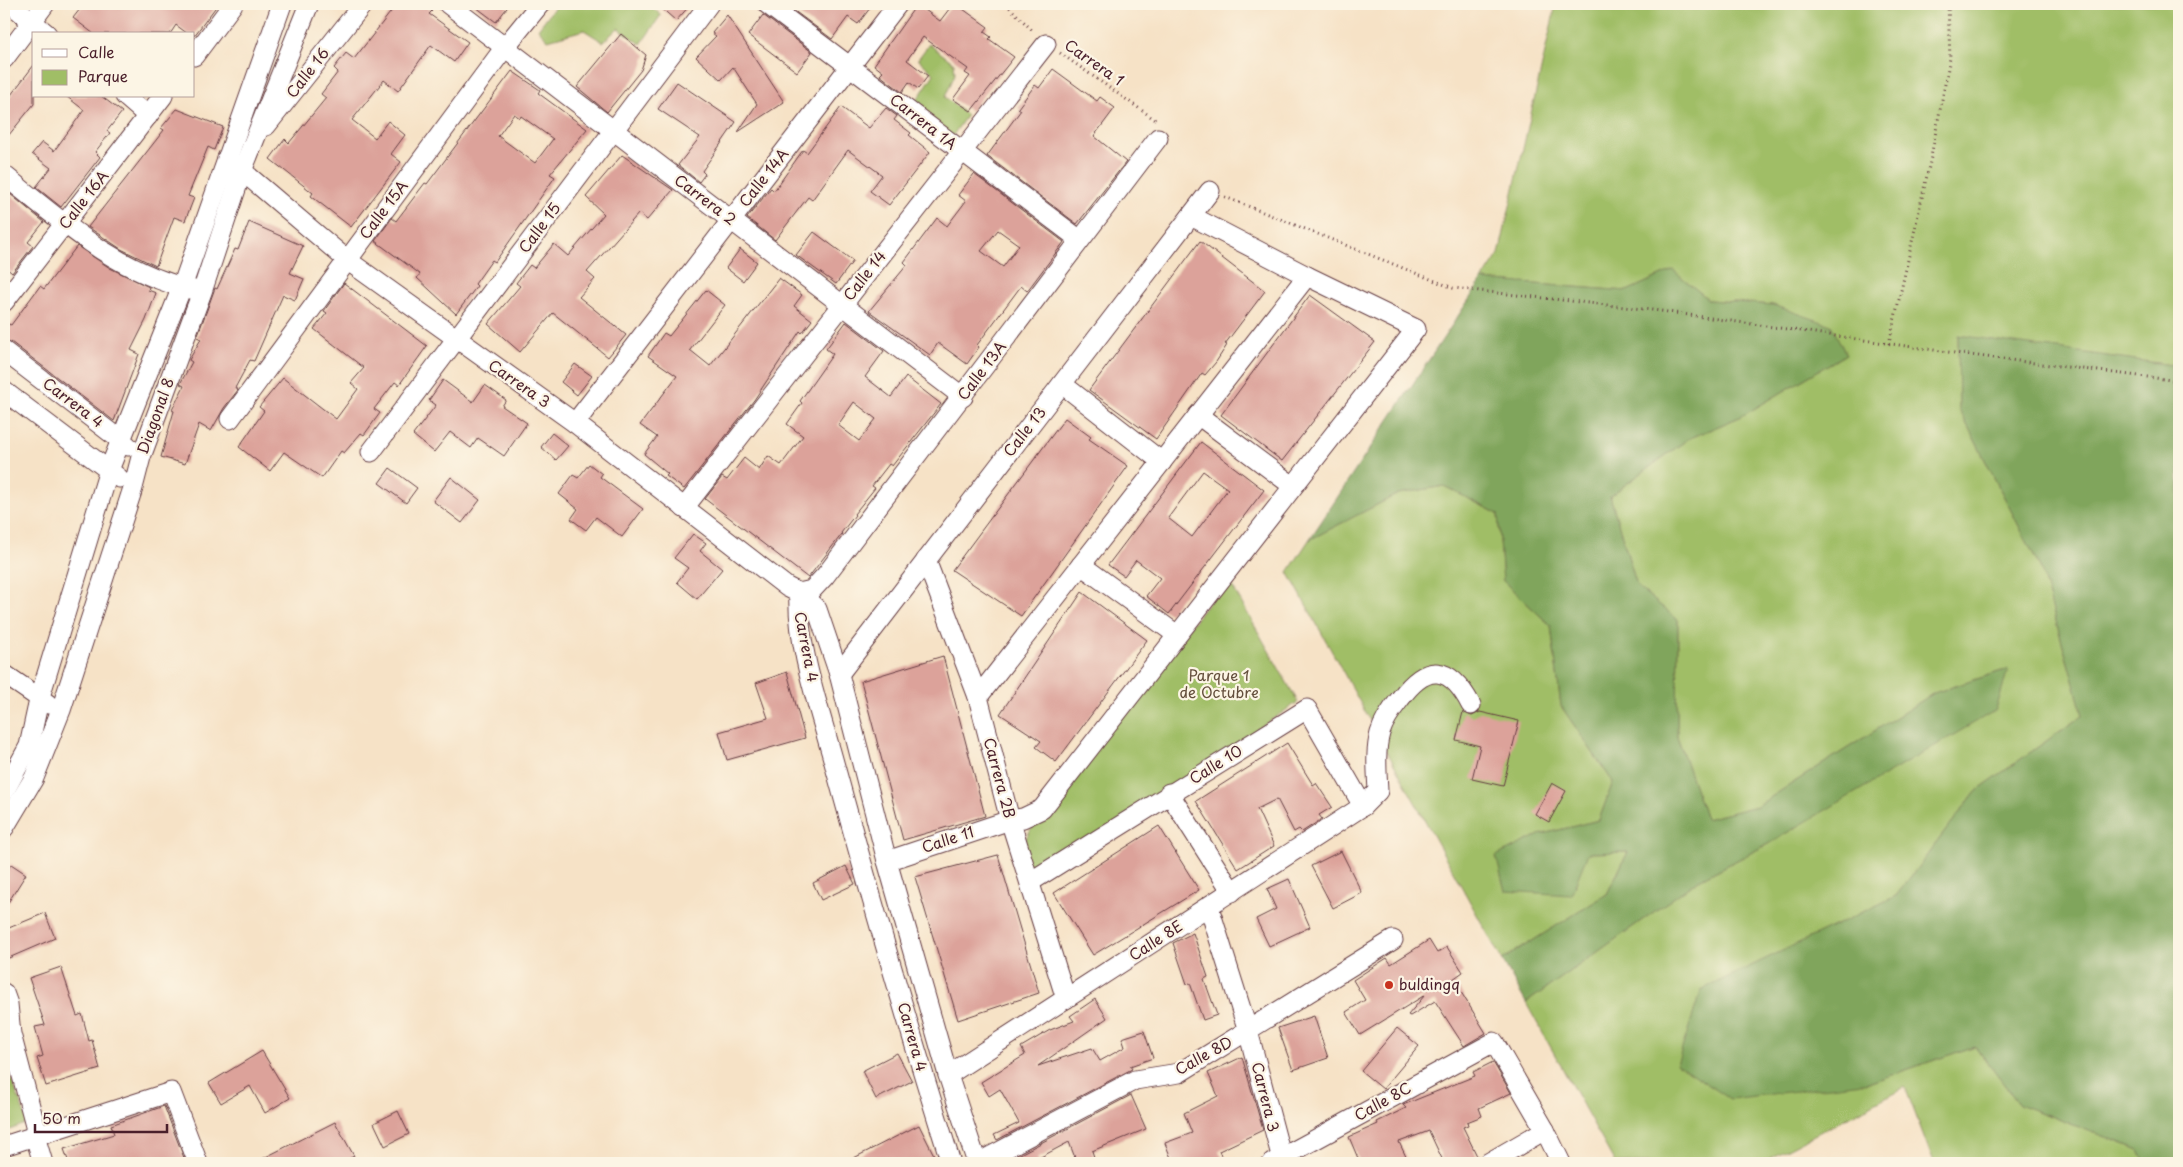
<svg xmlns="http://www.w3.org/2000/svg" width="2183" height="1167" font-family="'Playpen Sans',sans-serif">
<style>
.green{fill:#a0be66;stroke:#756e48}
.forest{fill:#80a55b;stroke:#656243}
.building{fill:#dca29a;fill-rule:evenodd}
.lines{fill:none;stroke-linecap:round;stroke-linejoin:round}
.minor-casing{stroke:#643c42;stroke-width:21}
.path{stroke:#643c42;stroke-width:3;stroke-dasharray:1 4;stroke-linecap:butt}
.minor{stroke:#fff;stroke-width:19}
.poi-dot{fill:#c8321e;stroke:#fcf5e5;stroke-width:2}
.labels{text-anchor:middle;stroke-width:4.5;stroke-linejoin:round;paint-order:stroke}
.street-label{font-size:15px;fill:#4a1f2b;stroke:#fcf5e5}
.park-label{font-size:15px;fill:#644f3d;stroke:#fcf5e5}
.poi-label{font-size:15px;fill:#4a1f2b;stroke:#fcf5e5;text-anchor:start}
</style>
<rect width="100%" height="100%" fill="#fcf5e5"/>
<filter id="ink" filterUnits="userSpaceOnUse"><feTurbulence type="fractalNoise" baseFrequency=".02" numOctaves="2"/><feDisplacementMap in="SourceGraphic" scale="10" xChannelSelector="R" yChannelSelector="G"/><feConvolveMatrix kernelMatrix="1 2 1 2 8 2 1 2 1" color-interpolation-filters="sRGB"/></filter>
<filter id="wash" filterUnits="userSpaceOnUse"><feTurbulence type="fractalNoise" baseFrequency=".0096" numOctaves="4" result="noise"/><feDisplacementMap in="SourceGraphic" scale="20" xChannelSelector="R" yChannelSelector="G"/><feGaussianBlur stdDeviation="1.12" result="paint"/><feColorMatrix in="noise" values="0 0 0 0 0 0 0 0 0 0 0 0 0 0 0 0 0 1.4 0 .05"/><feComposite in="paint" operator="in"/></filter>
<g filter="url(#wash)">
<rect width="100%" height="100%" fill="#f6e2c6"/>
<!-- green -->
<g class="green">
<path d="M557 4H648L661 15 641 44 618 28 603 42 584 30 548 40 538 29Z"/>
<path d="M1556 4H2179V366L1958 336 1959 409 2041 569 2083 715 1976 791 1896 896 1808 939 1871 1082 1975 1046 2019 1104 2139 1150 2146 1163H1934L1905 1087 1761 1163H1615L1526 1003 1697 881 1768 844 1832 805 2008 669 1934 693 1757 806 1706 819 1677 737 1678 620 1637 586 1610 496 1688 439 1742 416 1846 354 1773 305 1709 300 1673 270 1627 291 1482 280 1499 254Z"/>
<path d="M929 44 954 63 955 74 945 97 967 115 951 138 913 106 934 74 918 59Z"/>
<path d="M1444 486 1498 514 1503 581 1551 626 1561 706 1613 782 1599 820 1539 835 1588 853 1628 852 1607 894 1502 960 1288 572 1309 540 1398 494Z"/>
<path d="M1228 579 1298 702 1030 882 1020 849 1042 809Z"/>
<path d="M4 1059 28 1123 4 1132Z"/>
</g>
<!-- forest -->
<g class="forest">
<path d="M1673 270 1709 300 1773 305 1831 325 1846 354 1742 416 1688 439 1610 496 1637 586 1678 620 1677 737 1706 819 1757 806 1934 693 2008 669 1996 710 1768 844 1697 881 1526 1003 1502 960 1607 894 1628 852 1588 853 1571 895 1505 891 1496 856 1539 835 1599 820 1613 782 1561 706 1551 626 1503 581 1498 514 1444 486 1398 494 1309 540 1482 280 1627 291Z"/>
<path d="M1958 335 2179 366V1163H2146L2139 1150 2019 1104 1975 1046 1871 1082 1730 1099 1677 1064 1701 990 1896 896 1976 791 2083 715 2041 569 1959 409Z"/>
</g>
<g id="blocks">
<!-- building -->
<g class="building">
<path d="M84 4H218L194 36V34H188L176 25 170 34H94L73 18Z"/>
<path d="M397 4H422L432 11 429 14 468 42 454 62 431 45 398 91 384 80 352 120 375 138 388 121 405 135 391 154 401 162 351 227 311 196 313 193 270 159 285 139 289 143 326 98 321 94 338 72 334 68 346 53 354 59Z"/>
<path d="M472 4H510L496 22Z"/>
<path d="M657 4H691L676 21Z"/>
<path d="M785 4H873L858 24 848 17 832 39Z"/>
<path d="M917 4 940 21 953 4H956L988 27 984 32 991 37 989 39 1014 57 971 111 953 99 970 76 965 73 968 69 923 37 907 60 928 76 918 89 909 82 902 92 880 75 883 72 874 65Z"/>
<path d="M727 15 784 102 738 132 757 104 733 67 721 80 696 57 716 36 712 33Z"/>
<path d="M763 15 812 52 797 72 748 35Z"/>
<path d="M621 34 646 55 641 70 607 112 577 87Z"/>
<path d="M34 65V104L4 141V104Z"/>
<path d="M1053 69 1097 101 1100 97 1115 108 1094 136 1126 162 1077 224 987 156 1021 110 1018 108 1035 85 1039 88Z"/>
<path d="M512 71 540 90 538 93 587 129 550 174 555 177 495 262 492 260 475 284 477 286 456 314 417 278 420 274 375 241 392 218 396 221 425 183 427 184ZM514 114 520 118 521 116 553 139 535 163 498 136Z"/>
<path d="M677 82 736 122 702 171 705 174 699 182 678 165 700 137 658 109Z"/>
<path d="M66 96H101L122 112 107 131 110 133 95 152 100 157 61 207 36 187 51 168 32 154 42 142 54 151 84 110Z"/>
<path d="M841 107 869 128 886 108 897 116 894 120 911 133 909 135 930 152 889 205 870 191 882 175 848 150 812 200 808 197 775 240 747 218 771 188 774 191 803 150 807 153Z"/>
<path d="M177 109 223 127 214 150 208 147 188 196 194 198 185 221 174 217 156 266 121 249 88 227 164 130 161 128Z"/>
<path d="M622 155 673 190 647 220 639 213 587 272 595 279 579 297 626 335 608 357 553 313 520 352 488 324 520 286 516 283 530 265 534 268 554 244 568 256 604 214 586 197Z"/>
<path d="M974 174 1064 242 1027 291 1021 286 977 345 979 347 967 364 938 343 930 355 869 311 907 265 904 262 937 218 947 226 966 201 958 195ZM998 230 1019 245 1003 267 981 251Z"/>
<path d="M4 189 44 222 28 242 33 246 12 273 4 266Z"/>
<path d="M249 222 303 246 290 273 304 279 295 300 283 295 254 361 250 360 235 388 238 390 224 408 211 431 199 424 185 464 161 457 174 411 172 410 184 386 180 384 192 362 189 360 201 339 197 337 215 288 217 289 235 249 238 250Z"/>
<path d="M814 232 853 261 836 284 796 255Z"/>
<path d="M1200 241 1265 291 1225 344 1227 345 1216 362 1205 375 1202 373 1156 439 1089 390Z"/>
<path d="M77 246 110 268 149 287 148 290 156 293 146 320 131 350 139 354 114 421 11 342 4 340V332L9 324 11 325 40 286 44 289Z"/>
<path d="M740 249 757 262 743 281 726 268Z"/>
<path d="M779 278 802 295 794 306 812 320 802 333 800 331 754 400 684 489 666 476 668 474 644 454 657 437 640 425 677 376 648 356 664 333 669 336 706 290 725 305 690 350 710 366Z"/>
<path d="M344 283 427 346 399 385 395 382 374 409 380 413 364 435 361 433 344 453 341 451 322 478 284 452 270 471 239 447 264 411 259 407 283 378 336 419 358 389 351 383 364 368 314 329 327 313 324 311Z"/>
<path d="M1310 295 1375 342 1282 461 1221 415Z"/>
<path d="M846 322 884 351 865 377 891 397 906 377 941 404 892 466 889 464 872 486 875 488 854 514 855 515 841 533 842 534 808 578 705 499 722 477 727 480 744 458 759 470 768 456 781 465 803 436 787 424 802 403 800 401 833 354 826 349ZM854 402 876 419 859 441 838 425Z"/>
<path d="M575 364 592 376 577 395 561 382Z"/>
<path d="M443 380 473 402 485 385 506 400 502 406 527 423 504 456 478 438 471 448 450 432 434 452 413 435 436 405 429 400Z"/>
<path d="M1065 418 1091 437 1089 439 1128 466 1021 616 952 570Z"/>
<path d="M552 433 568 446 556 460 541 447Z"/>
<path d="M1201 442 1264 490 1169 614 1146 596 1160 578 1136 560 1124 576 1108 565ZM1203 471 1228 489 1192 537 1168 518Z"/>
<path d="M589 464 602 474 600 477 643 509 622 537 596 517 586 530 571 519 578 509 559 494 573 475 578 478Z"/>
<path d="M390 468 417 488 406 503 379 483Z"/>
<path d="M451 477 480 500 462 523 433 501Z"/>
<path d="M693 534 706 543 700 551 722 569 697 599 677 582 688 568 674 558Z"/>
<path d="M1082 592 1147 640 1056 762 1036 747 1041 741 1000 714Z"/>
<path d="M943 656 985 816 903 840 861 681Z"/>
<path d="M787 672 805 738 727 760 719 732 768 718 756 683Z"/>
<path d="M1463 712 1472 716 1480 712 1519 721 1503 786 1472 779 1480 746 1456 740Z"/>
<path d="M1287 743 1313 785 1316 783 1332 807 1319 815 1322 819 1302 832 1299 829 1294 832 1277 799 1257 809 1274 846 1238 869 1196 801Z"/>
<path d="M1552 783 1566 791 1549 822 1535 814Z"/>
<path d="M1159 826 1199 890 1093 955 1054 893Z"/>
<path d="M1341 851 1362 893 1333 908 1311 866Z"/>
<path d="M998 855 1039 993 958 1020 915 877Z"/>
<path d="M11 864 26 874 4 909V875Z"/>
<path d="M846 866 855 884 821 900 813 883Z"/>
<path d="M1289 879 1310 927 1269 946 1256 919 1276 909 1267 889Z"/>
<path d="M45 913 55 938 4 960V930Z"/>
<path d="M1193 933 1208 977 1204 979 1217 1015 1203 1020 1190 983 1187 984 1173 943Z"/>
<path d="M1429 940 1437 953 1447 947 1463 972 1453 979 1486 1033 1464 1046 1435 1001 1410 1016 1408 1015 1425 995 1360 1035 1346 1012 1365 1000 1353 980 1387 958 1391 964Z"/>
<path d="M61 967 77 1016 82 1014 89 1041 92 1040 100 1069 46 1086 37 1058 43 1056 35 1027 45 1025 29 978Z"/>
<path d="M1095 999 1107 1018 1038 1066 1092 1048 1100 1061 1125 1047 1122 1038 1144 1031 1153 1058 1130 1066 1132 1069 997 1140 994 1135 1019 1123 1000 1089 989 1096 981 1082 1025 1055 1021 1047 1050 1030 1074 1021 1070 1016Z"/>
<path d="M1314 1016 1328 1058 1293 1070 1278 1028Z"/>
<path d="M1397 1028 1419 1046 1383 1089 1361 1071Z"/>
<path d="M262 1051 290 1098 265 1113 250 1086 221 1103 209 1083Z"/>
<path d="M897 1053 912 1081 876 1099 862 1071Z"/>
<path d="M1242 1057 1263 1130 1219 1151 1224 1163H1173L1165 1143 1192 1133 1184 1113 1218 1096 1208 1073Z"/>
<path d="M1493 1062 1511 1093 1479 1108 1482 1116 1467 1122 1468 1125 1463 1127 1478 1158 1477 1160 1472 1163H1444L1429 1131 1399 1142 1409 1163H1360L1349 1137 1378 1124 1377 1122 1406 1108 1403 1105 1475 1076 1473 1072Z"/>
<path d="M1131 1095 1146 1129 1092 1151 1096 1163H1077L1069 1142 1037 1159 1040 1163H1008L1007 1161Z"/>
<path d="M164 1106 186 1163H69L64 1149 114 1134 111 1125Z"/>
<path d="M398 1111 409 1134 385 1146 374 1123Z"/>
<path d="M335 1122 354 1156 341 1163H254Z"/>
<path d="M919 1125 938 1163H844Z"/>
</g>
</g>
</g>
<g filter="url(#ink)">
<use href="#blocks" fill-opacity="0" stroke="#643c42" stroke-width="1"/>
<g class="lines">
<defs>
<g id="minor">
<path d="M11 4 47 34"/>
<path d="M448 4 963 397"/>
<path d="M767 4 1080 240"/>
<path d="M194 56 233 4"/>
<path d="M4 59 45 4"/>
<path d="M125 96 148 116"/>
<path d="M266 126 363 4"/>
<path d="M227 158 347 260 575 423 787 587 799 593 817 609 839 674 887 861 948 1075 977 1163"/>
<path d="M4 175C62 222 118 273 194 290"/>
<path d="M4 302 163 96"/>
<path d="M4 351 128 446"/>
<path d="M1062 384 1162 462"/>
<path d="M4 391 119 478"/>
<path d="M1198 415 1293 486"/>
<path d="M230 419 505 47 540 4"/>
<path d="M575 423 898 4"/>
<path d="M371 452 709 4"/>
<path d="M684 508 1046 44"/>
<path d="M926 560 978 697 1010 820 1066 999"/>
<path d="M1081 565 1177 635"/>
<path d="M799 593C796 647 822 716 836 770 872 902 910 1033 951 1163"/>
<path d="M799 593 812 590 825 576 1158 138"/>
<path d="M4 674 48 704"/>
<path d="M839 674 1210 191"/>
<path d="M978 697 1307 276"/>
<path d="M4 792 29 746 39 700 109 470 182 287 282 4"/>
<path d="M1169 793 1232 892"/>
<path d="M4 828 34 778 61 710 133 488 141 457 202 292 242 171 309 4"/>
<path d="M887 861 1010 820 1023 818 1042 809 1416 329 1307 276 1191 216"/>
<path d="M1030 882 1307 709 1363 806"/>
<path d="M1209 907 1248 1031 1283 1163"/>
<path d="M4 993 8 1004 11 1034 35 1125V1136L43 1163"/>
<path d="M948 1075 1363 806 1378 791C1377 772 1375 751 1380 733 1384 720 1392 709 1400 699 1427 662 1450 665 1471 705"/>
<path d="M4 1146 171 1092 198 1163"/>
<path d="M978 1163 1135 1080 1179 1073 1393 940"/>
<path d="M1272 1163 1494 1042 1545 1130 1561 1163"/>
<path d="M1488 1163 1545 1130"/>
</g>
</defs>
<!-- minor casing -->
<use href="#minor" class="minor-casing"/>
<!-- path -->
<g class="path">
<path d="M1006 4 1034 32"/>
<path d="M1060 53 1157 121"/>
<path d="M1225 197 1453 288 1661 311 1962 354 2179 381"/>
<path d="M1889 344 1930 162 1950 58 1948 4"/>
</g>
<!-- minor -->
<use href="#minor" class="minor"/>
</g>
</g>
<!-- markers -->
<circle class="poi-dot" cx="1389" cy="985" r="5"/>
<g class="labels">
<!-- street labels -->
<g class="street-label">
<text transform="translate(1094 63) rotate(35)" y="5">Carrera 1</text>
<text transform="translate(308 73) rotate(-52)" y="5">Calle 16</text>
<text transform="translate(923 122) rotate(38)" y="5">Carrera 1A</text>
<text transform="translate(764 178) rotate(-52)" y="5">Calle 14A</text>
<text transform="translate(84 200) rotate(-52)" y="5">Calle 16A</text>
<text transform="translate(705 200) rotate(37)" y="5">Carrera 2</text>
<text transform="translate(384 210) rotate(-53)" y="5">Calle 15A</text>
<text transform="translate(540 228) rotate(-53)" y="5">Calle 15</text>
<text transform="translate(865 276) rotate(-52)" y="5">Calle 14</text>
<text transform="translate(982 371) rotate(-53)" y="5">Calle 13A</text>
<text transform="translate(519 384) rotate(35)" y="5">Carrera 3</text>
<text transform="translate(73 403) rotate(37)" y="5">Carrera 4</text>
<text transform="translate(156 416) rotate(-70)" y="5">Diagonal 8</text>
<text transform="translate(1025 432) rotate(-52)" y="5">Calle 13</text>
<text transform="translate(806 647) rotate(79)" y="5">Carrera 4</text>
<text transform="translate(1216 765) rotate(-32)" y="5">Calle 10</text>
<text transform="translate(999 778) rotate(75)" y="5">Carrera 2B</text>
<text transform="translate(948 840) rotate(-18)" y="5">Calle 11</text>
<text transform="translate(1156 941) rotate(-33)" y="5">Calle 8E</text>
<text transform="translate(912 1037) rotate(74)" y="5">Carrera 4</text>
<text transform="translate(1204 1056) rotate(-29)" y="5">Calle 8D</text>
<text transform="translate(1265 1097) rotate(76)" y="5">Carrera 3</text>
<text transform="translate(1383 1102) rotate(-29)" y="5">Calle 8C</text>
</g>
<!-- park labels -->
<g class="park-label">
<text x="1219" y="681">Parque 1<tspan x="1219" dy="17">de Octubre</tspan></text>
</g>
<!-- poi labels -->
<g class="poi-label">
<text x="1399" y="990">buldingq</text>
</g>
</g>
<!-- margin -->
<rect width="2183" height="1167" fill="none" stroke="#fcf5e5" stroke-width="20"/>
<!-- legend -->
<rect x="32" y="32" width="162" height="65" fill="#fcf5e5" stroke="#b59f9b"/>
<rect x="42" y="49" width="25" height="8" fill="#ffffff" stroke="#b59f9b"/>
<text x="78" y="58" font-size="15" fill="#4a1f2b">Calle</text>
<rect x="42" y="70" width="25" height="15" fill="#a0be66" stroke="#b59f9b"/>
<text x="78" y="82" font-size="15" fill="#4a1f2b">Parque</text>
<!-- scale -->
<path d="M35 1124v8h132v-8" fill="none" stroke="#4a1f2b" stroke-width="2.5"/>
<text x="42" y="1124" font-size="15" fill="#4a1f2b" stroke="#fcf5e5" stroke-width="4" paint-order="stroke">50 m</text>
</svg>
